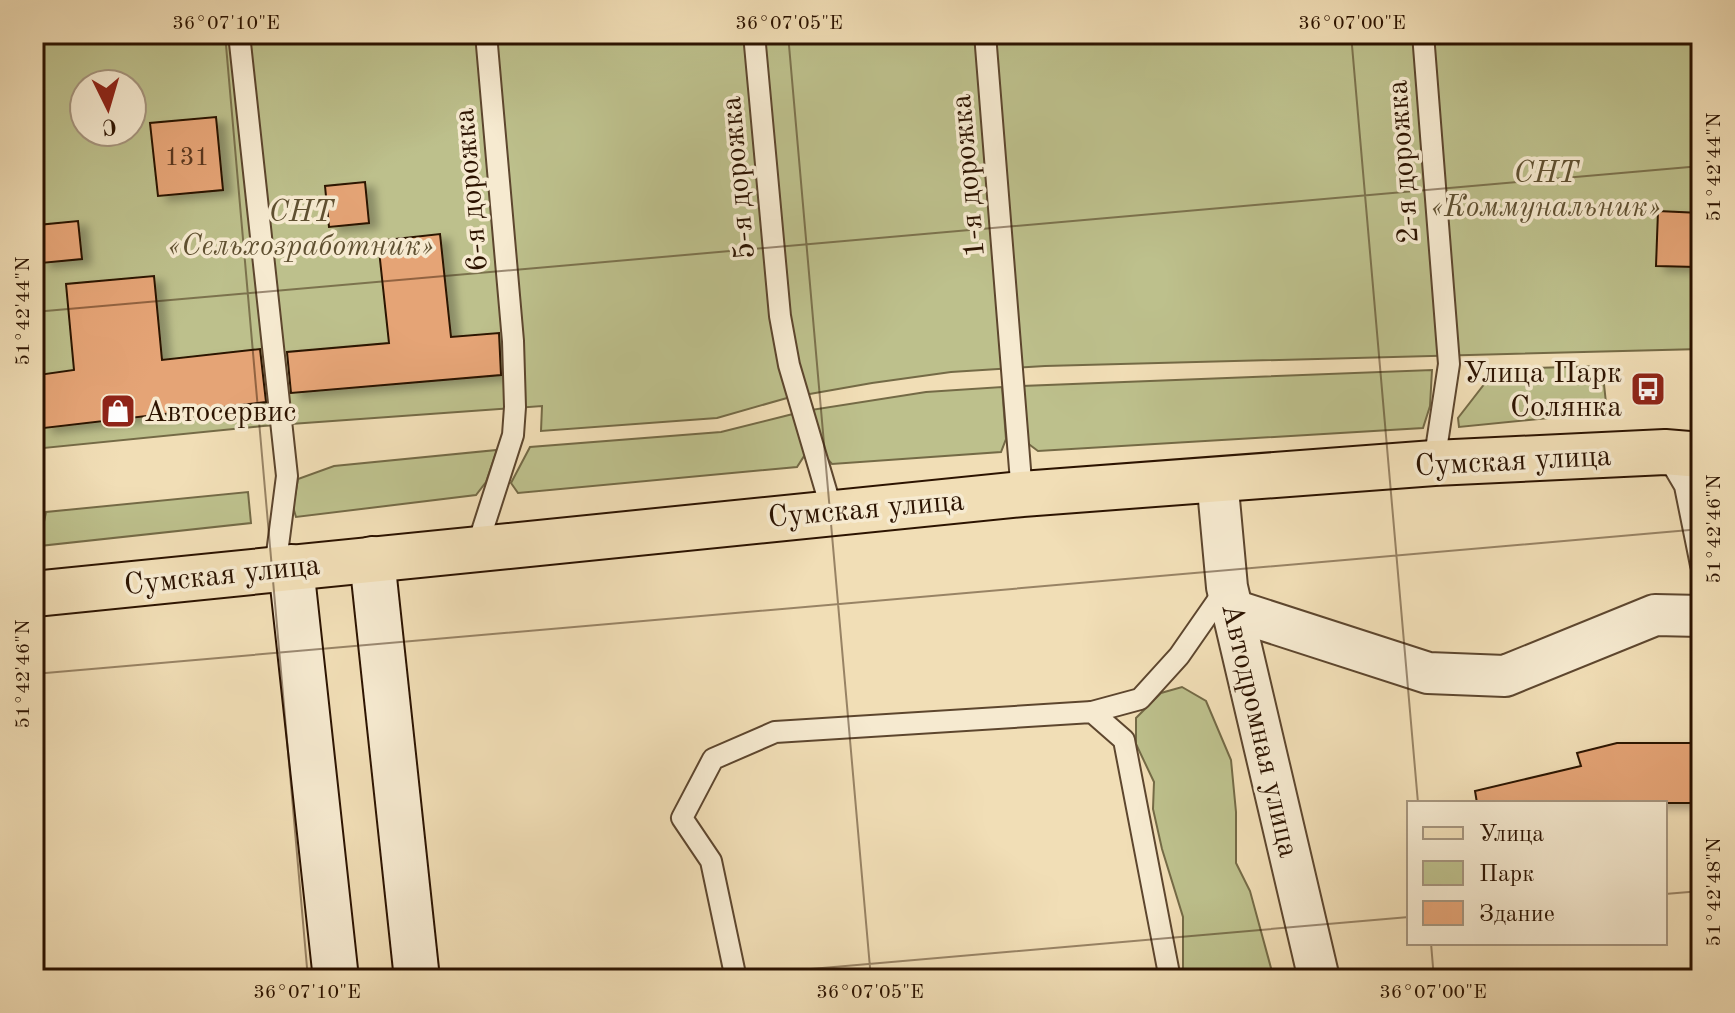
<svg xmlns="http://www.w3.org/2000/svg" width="1735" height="1013" font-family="'Old Standard TT',serif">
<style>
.green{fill:#bdc08c;stroke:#746a46;stroke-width:2;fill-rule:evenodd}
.building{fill:#e5a476;stroke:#2c1300;stroke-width:2;filter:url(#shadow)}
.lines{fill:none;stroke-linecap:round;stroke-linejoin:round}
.lane-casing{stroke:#5d462e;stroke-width:24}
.street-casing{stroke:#5d462e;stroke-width:44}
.secondary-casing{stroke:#2c1300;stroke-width:48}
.primary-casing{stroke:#2c1300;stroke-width:48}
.lane{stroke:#f6ead0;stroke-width:20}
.street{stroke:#f6ead0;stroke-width:40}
.secondary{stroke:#f6ead0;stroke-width:44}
.primary{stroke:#f1deb6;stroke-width:44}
.ticks{fill:none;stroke:#2c1300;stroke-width:2;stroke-opacity:0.45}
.labels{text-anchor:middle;stroke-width:7;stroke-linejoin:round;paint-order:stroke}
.number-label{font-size:26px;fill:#5a371e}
.street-label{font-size:30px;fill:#2c1300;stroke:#f6ead0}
.park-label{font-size:30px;font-style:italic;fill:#5f5031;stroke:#f6ead0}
.poi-label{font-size:30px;fill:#2c1300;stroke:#f6ead0;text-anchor:end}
.neatline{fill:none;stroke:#2c1300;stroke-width:3}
.ticks-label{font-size:20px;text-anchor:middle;fill:#2c1300}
</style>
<defs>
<filter id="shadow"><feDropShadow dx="9" dy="5" stdDeviation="4" flood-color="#0004"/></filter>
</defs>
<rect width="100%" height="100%" fill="#f1deb6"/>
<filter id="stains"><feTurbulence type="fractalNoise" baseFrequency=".0025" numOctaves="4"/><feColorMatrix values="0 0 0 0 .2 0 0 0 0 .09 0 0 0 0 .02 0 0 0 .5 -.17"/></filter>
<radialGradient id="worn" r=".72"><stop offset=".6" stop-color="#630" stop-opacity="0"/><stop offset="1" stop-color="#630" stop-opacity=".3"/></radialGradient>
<!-- green -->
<g class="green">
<path d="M34 34H1701V349L1045 366 951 372 872 383 787 398 717 418 541 431 542 406 263 426 34 449ZM84 84H132V132H84Z"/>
<path d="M1602 366 1607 412 1459 427 1458 418 1496 369Z"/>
<path d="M1432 370 1430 406 1423 428 1038 451 1026 442 1022 386Z"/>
<path d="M1002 387 1006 439 1001 452 832 464 824 455 811 410 926 392Z"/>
<path d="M793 414 806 453 797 467 518 493 511 483 530 447 721 432Z"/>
<path d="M497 450 486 482 476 495 296 517 293 507 298 479 334 466Z"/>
<path d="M248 492 251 523 39 546 46 512Z"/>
<path d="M1182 687 1206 701 1231 760 1236 812V863L1250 891 1274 979H1183V917L1162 849 1153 809 1154 782 1136 744V718L1161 693Z"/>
</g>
<!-- building -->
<g class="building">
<path d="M216 117 223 190 158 196 150 123Z"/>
<path d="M365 182 369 223 329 227 325 186Z"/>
<path d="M1658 211 1700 213 1697 267 1656 266Z"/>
<path d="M78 221 82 259 41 263 38 225Z"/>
<path d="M440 234 451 337 499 333 501 375 291 393 287 352 389 343 378 241Z"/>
<path d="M154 276 162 360 260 349 266 402 44 428 38 375 74 370 66 284Z"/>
<path d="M1617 743H1701V803H1477L1475 791 1581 766 1577 753Z"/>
</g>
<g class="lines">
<defs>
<g id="lane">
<path d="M239 34 287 476 275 569"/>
<path d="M754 34 780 316 789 365 832 511"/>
<path d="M985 34 1022 494"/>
<path d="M1423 34 1449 364 1434 463"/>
<path d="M1665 452 1685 486 1701 565"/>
<path d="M477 547 513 435 515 407 513 341 486 34"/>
<path d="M1092 712 1140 699 1179 656 1227 587"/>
<path d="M736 979 711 861 682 818 713 759 775 732 1092 712 1124 740 1170 979"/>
</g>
<g id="street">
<path d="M1217 478 1227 587 1319 979"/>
<path d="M1233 610 1428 673 1505 676 1655 615 1701 616"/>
</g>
<g id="secondary">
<path d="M372 559 417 979"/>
<path d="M291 567 336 979"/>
</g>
<path id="primary" d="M34 594 1022 494 1434 463 1665 452 1701 455"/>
</defs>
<!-- lane casing -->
<use href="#lane" class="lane-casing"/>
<!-- street casing -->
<use href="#street" class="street-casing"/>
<!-- secondary casing -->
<use href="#secondary" class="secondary-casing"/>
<!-- primary casing -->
<use href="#primary" class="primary-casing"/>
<!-- lane -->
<use href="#lane" class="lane"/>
<!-- street -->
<use href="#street" class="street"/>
<!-- secondary -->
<use href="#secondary" class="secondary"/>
<!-- primary -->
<use href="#primary" class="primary"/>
</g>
<!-- ticks -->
<path class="ticks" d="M225 34 308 979M788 34 871 979M1351 34 1418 803M34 312 1701 166M34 674 1701 529M1665 894 1701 891M1431 943 1434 979M697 979 1409 917"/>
<!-- icons -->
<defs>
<symbol id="bus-square" viewBox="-11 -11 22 22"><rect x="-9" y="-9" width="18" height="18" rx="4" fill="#8f2418" stroke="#f6ead0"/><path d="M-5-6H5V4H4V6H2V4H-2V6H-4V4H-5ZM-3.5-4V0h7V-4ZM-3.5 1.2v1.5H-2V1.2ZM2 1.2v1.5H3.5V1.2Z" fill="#fff"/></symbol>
<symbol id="shop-square" viewBox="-11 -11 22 22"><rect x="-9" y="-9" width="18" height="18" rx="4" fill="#8f2418" stroke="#f6ead0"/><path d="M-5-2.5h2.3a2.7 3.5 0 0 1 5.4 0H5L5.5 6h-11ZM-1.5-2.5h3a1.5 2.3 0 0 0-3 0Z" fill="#fff"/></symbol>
</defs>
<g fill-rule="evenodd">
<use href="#bus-square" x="1628" y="369" width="40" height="40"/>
<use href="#shop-square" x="98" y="391" width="40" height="40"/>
</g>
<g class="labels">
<!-- number labels -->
<g class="number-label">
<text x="187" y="165">131</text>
</g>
<!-- street labels -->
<g class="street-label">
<text transform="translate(1402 162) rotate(-94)" y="10">2-я дорожка</text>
<text transform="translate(967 176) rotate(-95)" y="10">1-я дорожка</text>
<text transform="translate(737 178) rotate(-95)" y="10">5-я дорожка</text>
<text transform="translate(470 190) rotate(-95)" y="10">6-я дорожка</text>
<text transform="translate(1513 460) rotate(-3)" y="10">Сумская улица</text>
<text transform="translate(866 508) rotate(-5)" y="10">Сумская улица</text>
<text transform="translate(222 574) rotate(-6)" y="10">Сумская улица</text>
<text transform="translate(1261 730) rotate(77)" y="10">Автодромная улица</text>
</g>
<!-- park labels -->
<g class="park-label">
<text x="1546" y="182">СНТ<tspan x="1546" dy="34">«Коммунальник»</tspan></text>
<text x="301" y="221">СНТ<tspan x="301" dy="34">«Сельхозработник»</tspan></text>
</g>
<!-- poi labels -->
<g class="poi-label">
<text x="1622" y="382">Улица Парк<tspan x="1622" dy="34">Солянка</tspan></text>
<text x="144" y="421" text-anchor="start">Автосервис</text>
</g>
</g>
<!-- margin -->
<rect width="1735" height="1013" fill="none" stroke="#f1deb6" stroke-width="88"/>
<!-- legend -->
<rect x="1407" y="801" width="260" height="144" fill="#f6ead0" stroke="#a5947d" stroke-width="2"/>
<rect x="1423" y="827" width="40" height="12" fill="#f1deb6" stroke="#a5947d" stroke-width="2"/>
<text x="1479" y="841" font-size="24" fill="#2c1300">Улица</text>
<rect x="1423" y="861" width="40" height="24" fill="#bdc08c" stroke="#a5947d" stroke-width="2"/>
<text x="1479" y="881" font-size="24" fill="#2c1300">Парк</text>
<rect x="1423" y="901" width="40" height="24" fill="#e5a476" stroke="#a5947d" stroke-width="2"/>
<text x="1479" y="921" font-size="24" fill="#2c1300">Здание</text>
<!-- north arrow -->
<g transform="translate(108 108) rotate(175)"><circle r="38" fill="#f6ead0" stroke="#a5947d" stroke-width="2"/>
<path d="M0-6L14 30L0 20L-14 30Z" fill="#8f2418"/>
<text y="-12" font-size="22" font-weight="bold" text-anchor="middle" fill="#2c1300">С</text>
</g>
<rect x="44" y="44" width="1647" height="925" class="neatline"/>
<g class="ticks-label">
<text x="226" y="29">36°07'10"E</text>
<text x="789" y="29">36°07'05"E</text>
<text x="1352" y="29">36°07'00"E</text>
<text transform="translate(1713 167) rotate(-90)" y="7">51°42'44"N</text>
<text transform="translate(22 311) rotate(-90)" y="7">51°42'44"N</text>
<text transform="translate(1713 529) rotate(-90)" y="7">51°42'46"N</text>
<text transform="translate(22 674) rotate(-90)" y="7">51°42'46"N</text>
<text transform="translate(1713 892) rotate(-90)" y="7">51°42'48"N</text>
<text x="307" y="998">36°07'10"E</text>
<text x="870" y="998">36°07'05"E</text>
<text x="1433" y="998">36°07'00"E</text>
</g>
<rect width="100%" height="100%" filter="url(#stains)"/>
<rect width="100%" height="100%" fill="url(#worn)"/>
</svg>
